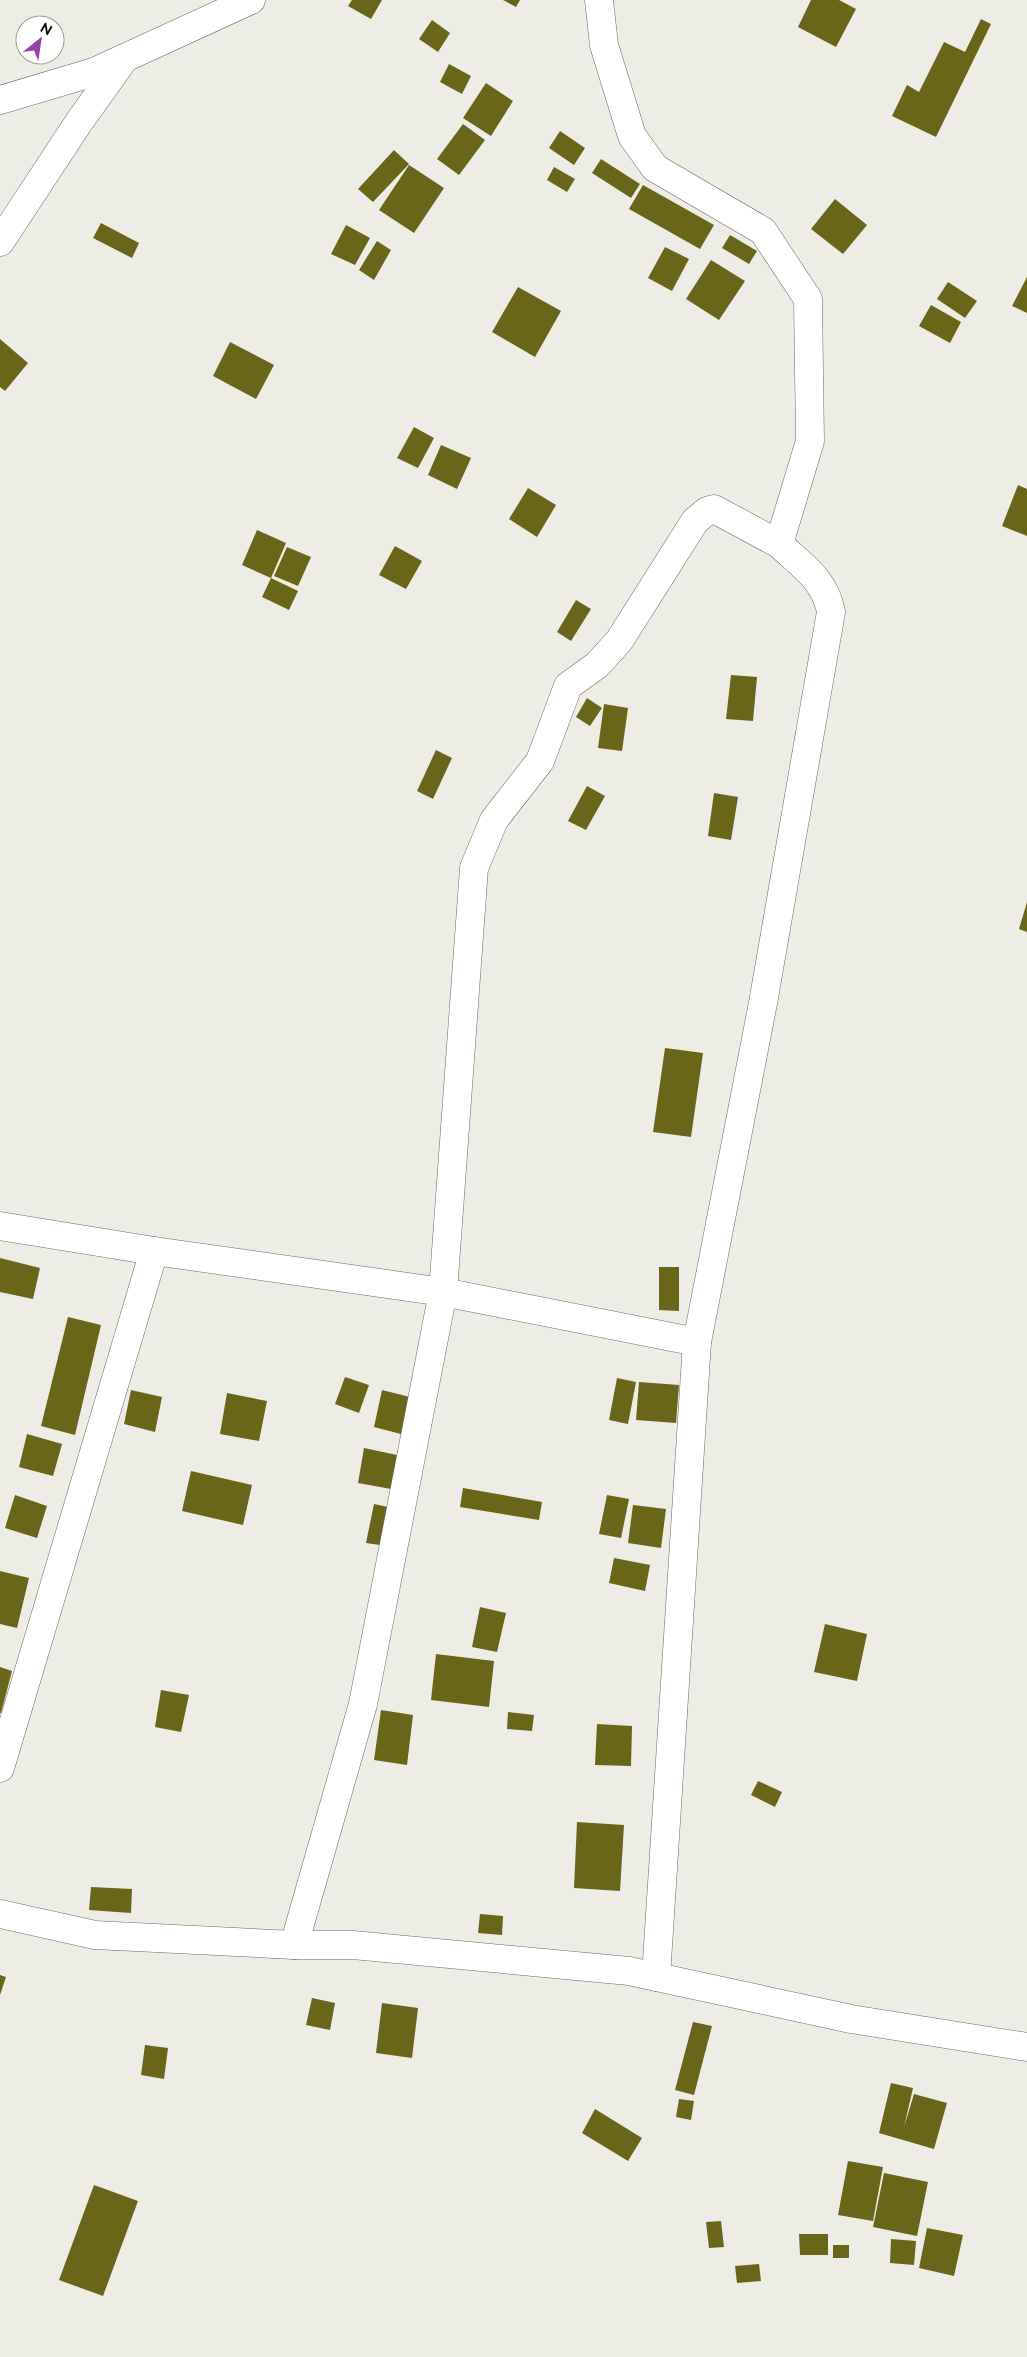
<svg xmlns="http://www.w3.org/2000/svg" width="1027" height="2357" font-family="Raleway,sans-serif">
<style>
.building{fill:#696619}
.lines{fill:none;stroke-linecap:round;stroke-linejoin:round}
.street-casing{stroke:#696a64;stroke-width:29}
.street{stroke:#fff;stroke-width:28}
</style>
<rect width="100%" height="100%" fill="#edede6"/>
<!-- building -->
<g class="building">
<path d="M352 0H382L371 19 348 6Z"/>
<path d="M503 0H520L516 7Z"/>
<path d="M811 0H839L856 9 836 47 798 27Z"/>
<path d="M981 19 991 24 936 137 892 116 907 85 919 92 944 42 965 52Z"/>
<path d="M432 20 450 33 438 52 419 39Z"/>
<path d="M449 64 471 76 462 94 440 82Z"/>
<path d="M486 83 513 101 491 136 463 118Z"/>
<path d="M463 124 485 140 459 175 437 159Z"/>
<path d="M560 131 585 148 574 165 549 148Z"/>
<path d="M394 150 409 164 373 202 358 189Z"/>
<path d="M601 159 640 184 631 198 592 173Z"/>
<path d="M409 165 444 188 414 233 379 210Z"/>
<path d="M554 167 575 179 567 192 547 180Z"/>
<path d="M643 185 714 225 700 249 629 209Z"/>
<path d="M835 199 867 225 843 254 811 229Z"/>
<path d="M101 223 139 243 132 258 93 238Z"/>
<path d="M346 225 370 238 355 265 331 254Z"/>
<path d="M730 235 757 251 749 264 722 248Z"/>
<path d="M377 241 391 250 374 280 359 270Z"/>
<path d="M665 247 689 259 672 291 648 278Z"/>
<path d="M711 260 745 281 719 320 686 299Z"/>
<path d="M1027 277V313L1012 306Z"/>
<path d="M948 282 977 301 965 318 937 299Z"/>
<path d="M518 287 561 311 535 357 492 332Z"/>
<path d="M931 305 961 322 950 343 919 326Z"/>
<path d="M0 339 28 363 5 391 0 387Z"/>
<path d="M230 342 274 365 256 399 213 376Z"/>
<path d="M414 427 434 438 418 468 397 458Z"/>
<path d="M441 445 471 458 457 489 428 475Z"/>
<path d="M1018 485 1027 489V536L1002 526Z"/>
<path d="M528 488 556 505 537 537 509 519Z"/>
<path d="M257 530 286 543 271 578 242 565Z"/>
<path d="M395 546 422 561 406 589 379 575Z"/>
<path d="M287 547 311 557 298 586 274 576Z"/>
<path d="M271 578 298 591 289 610 262 597Z"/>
<path d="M576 600 591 609 571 641 557 632Z"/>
<path d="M731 675 757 677 753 721 726 719Z"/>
<path d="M587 698 602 708 590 726 576 717Z"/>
<path d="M604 704 628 708 622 751 598 748Z"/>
<path d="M436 750 452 758 433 799 417 791Z"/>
<path d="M587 786 605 796 586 830 568 821Z"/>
<path d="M714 793 738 797 731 840 708 836Z"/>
<path d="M1027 902V932L1019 929Z"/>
<path d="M665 1048 703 1053 691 1137 653 1132Z"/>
<path d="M0 1258 40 1268 33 1299 0 1292Z"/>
<path d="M659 1267H679V1311L659 1310Z"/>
<path d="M68 1317 101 1325 75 1435 41 1426Z"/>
<path d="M345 1377 369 1385 359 1413 335 1404Z"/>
<path d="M617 1378 636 1382 628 1424 609 1420Z"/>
<path d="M639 1382 679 1385 676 1423 636 1420Z"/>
<path d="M131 1390 162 1397 155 1432 124 1424Z"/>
<path d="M382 1390 410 1397 401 1434 374 1427Z"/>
<path d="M227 1393 267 1401 259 1441 220 1434Z"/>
<path d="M27 1434 62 1444 53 1476 19 1467Z"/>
<path d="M364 1448 397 1455 391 1489 358 1483Z"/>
<path d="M191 1471 252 1485 243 1525 182 1511Z"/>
<path d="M463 1488 542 1502 539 1520 460 1507Z"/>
<path d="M15 1495 47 1506 37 1538 5 1528Z"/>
<path d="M607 1495 629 1499 621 1538 599 1534Z"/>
<path d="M374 1504 388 1507 380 1545 366 1543Z"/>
<path d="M633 1505 666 1509 661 1548 628 1543Z"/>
<path d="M614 1558 650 1565 645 1591 609 1583Z"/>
<path d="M0 1571 29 1578 17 1628 0 1624Z"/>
<path d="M480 1607 506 1613 497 1652 472 1647Z"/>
<path d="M825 1624 867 1634 857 1681 814 1672Z"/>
<path d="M436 1654 494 1661 489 1707 431 1700Z"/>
<path d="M0 1667 12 1671 1 1713H0Z"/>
<path d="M161 1690 189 1695 181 1732 155 1727Z"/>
<path d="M381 1710 413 1715 407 1765 374 1760Z"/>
<path d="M508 1712 534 1715 532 1731 507 1729Z"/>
<path d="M597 1724 632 1726 631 1766 595 1765Z"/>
<path d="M758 1781 782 1792 775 1807 751 1795Z"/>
<path d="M577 1822 624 1825 620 1891 574 1888Z"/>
<path d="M91 1887 132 1889 131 1913 89 1910Z"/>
<path d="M480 1914 503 1916 502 1935 478 1933Z"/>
<path d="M0 1975 6 1977 0 1995Z"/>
<path d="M312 1998 335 2003 330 2030 306 2025Z"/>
<path d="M382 2003 418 2008 412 2058 376 2053Z"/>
<path d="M693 2022 712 2026 694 2095 675 2090Z"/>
<path d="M145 2045 168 2048 164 2079 141 2075Z"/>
<path d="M891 2083 913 2088 904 2127 914 2094 947 2103 934 2149 879 2133Z"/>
<path d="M679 2099 694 2101 691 2120 676 2117Z"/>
<path d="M595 2109 642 2138 628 2161 582 2133Z"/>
<path d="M848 2161 883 2167 873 2221 838 2215Z"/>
<path d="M884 2173 928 2182 917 2236 873 2227Z"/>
<path d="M94 2185 138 2201 103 2296 59 2280Z"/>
<path d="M721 2221 724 2247 709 2248 706 2222Z"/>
<path d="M927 2228 963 2235 954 2276 919 2268Z"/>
<path d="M799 2234H828V2255H800Z"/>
<path d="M891 2239 916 2241 914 2265 890 2263Z"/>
<rect x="833" y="2245" width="16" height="13"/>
<path d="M759 2264 761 2281 737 2283 735 2266Z"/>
</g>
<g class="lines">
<defs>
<g id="street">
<path d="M599 0 604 45 632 136 655 168 763 231 808 299 810 441 779 544C802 566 825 579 831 612L763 1003 697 1342"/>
<path d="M0 100 94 72 251 0"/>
<path d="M0 242 79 122 124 59"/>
<path d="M0 1226 154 1251 443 1292 697 1342 656 1977"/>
<path d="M0 1768 154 1251"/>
<path d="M0 1914 95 1935 294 1945H353L629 1971 851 2019 1027 2047"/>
<path d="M294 1945 363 1704 443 1292 474 868 494 820 540 761 568 686 597 665 619 641 695 521 707 511 714 509 779 544"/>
</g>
</defs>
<!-- street casing -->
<use href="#street" class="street-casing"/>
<!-- street -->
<use href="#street" class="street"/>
</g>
<!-- north arrow -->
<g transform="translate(40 40) rotate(30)"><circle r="24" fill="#fffffe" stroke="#9e9e9d"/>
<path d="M0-4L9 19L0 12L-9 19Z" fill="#9841ae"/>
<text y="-8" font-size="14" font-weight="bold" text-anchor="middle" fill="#0d0d0b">N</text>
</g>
</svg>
